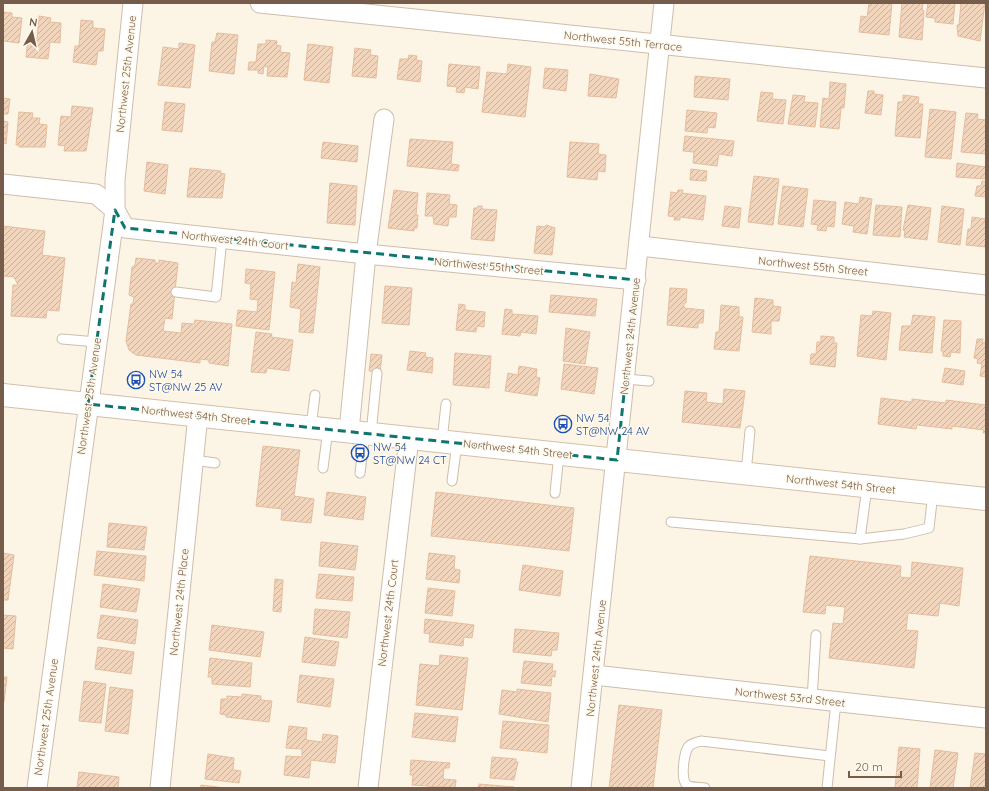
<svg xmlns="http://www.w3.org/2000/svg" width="989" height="791" font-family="Quicksand,sans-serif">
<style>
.building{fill:url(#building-hatch);stroke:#e5bd9d}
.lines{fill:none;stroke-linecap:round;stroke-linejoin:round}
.service-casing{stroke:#cebdab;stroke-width:11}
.minor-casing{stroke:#cebdab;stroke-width:21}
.secondary-casing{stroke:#d3bfab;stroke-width:24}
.service{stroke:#fff;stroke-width:9}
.minor{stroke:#fff;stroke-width:19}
.secondary{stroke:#fff;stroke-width:22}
.marked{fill:none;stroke:#0f766e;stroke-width:3;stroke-dasharray:8 5;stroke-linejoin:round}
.labels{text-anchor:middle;stroke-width:3;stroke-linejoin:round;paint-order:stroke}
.street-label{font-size:11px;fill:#765c4a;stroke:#fff9ec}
.transit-label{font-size:11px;fill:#164399;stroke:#fff9ec;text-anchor:start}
</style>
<defs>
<pattern id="building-hatch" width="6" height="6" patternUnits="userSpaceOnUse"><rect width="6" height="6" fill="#f2d5bd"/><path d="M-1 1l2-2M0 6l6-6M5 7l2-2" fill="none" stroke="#c9b09c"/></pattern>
</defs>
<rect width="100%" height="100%" fill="#fcf5e5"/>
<!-- building -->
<g class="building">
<path d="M869 3H892L889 35 859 32 861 16 867 17Z"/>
<path d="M902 3H923L922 10 924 11 922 40 899 37Z"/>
<path d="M928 3H955L953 24 935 22V18L926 17Z"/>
<path d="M961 3H985L980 41 958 36 957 25H959Z"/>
<path d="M3 12 12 13V17L22 18 19 43 3 41Z"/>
<path d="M39 16 51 18 50 22 61 23 60 43 50 42 48 59 26 57 28 38 37 39Z"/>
<path d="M81 20 93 21V28L105 29 103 51H98L96 65 73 62 75 46H79Z"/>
<path d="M217 33 238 35 234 74 209 71 212 42H215Z"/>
<path d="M266 40 277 41 276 45 281 46 280 52 290 53 287 77 267 76 268 67 264 66 263 74 258 73V70H248L249 62H256L258 44H266Z"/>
<path d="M179 43 195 45 190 88 158 85 163 47 179 49Z"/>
<path d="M308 44 333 47 329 83 304 80Z"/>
<path d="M355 48 371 50 370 55 378 56 376 78 352 76Z"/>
<path d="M409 55 417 56 416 60 422 61 420 82 397 79 400 59H408Z"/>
<path d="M449 64 480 67 478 89 465 87 464 93 456 92 457 87 447 86Z"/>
<path d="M508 64 531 67 525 117 482 112 487 72 507 74Z"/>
<path d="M545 68 568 70 566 91 543 88Z"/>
<path d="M590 74 619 79 616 98 588 96Z"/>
<path d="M695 76 730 79 728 100 694 97Z"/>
<path d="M830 82 846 84 844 108H841L839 129 820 127 823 98 829 99Z"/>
<path d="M868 91H874V94L883 95 881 115 865 113Z"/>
<path d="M761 92 773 93 772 99 786 100 783 124 757 121Z"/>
<path d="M793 95 805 96 804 102 818 103 815 127 788 124Z"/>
<path d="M903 95 919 97 918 104H923L920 138 895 136 898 102H903Z"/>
<path d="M3 98 10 99 8 114H3Z"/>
<path d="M165 102 185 104 182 132 162 130Z"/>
<path d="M72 106 93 108 86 151H64L65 146 58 145 61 116 71 117Z"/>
<path d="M930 109 956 112 951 159 925 157Z"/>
<path d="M687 110 717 113 715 128 708 127 707 133 685 131Z"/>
<path d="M19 112 33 113 32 118H40L39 124 47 125 45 147H19V145H16Z"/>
<path d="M966 113 978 114 977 119 986 120V154L961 152Z"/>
<path d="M3 121 8 122 6 144 3 143Z"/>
<path d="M685 136 734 141 732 156 719 154 717 166 693 163 694 152 683 151Z"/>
<path d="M410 139 453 142 451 164 459 165 458 171 407 166Z"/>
<path d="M323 142 358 146 357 162 321 158Z"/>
<path d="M570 142 599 144 598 154 606 155 605 172 598 171 597 180 567 177Z"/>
<path d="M147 162 168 165 165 194 144 191Z"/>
<path d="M957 163 986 167V179L956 177Z"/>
<path d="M190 168 221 171 220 173 225 174 222 198 187 197Z"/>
<path d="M691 169 707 171 706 181 690 180Z"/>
<path d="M754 176 779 179 773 225 748 222Z"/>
<path d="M982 181 986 182V197L975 196 977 186H981Z"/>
<path d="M330 183 357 186 355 225 327 223Z"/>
<path d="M783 186 808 189 803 227 778 224Z"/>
<path d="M394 190 418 193 416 215H418L417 228H414V231L388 228Z"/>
<path d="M678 190H683L682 193 706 196 703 220 680 217V220H674L675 217 668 216 671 192 677 193Z"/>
<path d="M427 193 450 195 449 204 457 205 456 217H449L448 226 434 224 433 216H425Z"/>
<path d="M860 197 872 199 867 234 853 232 854 226 842 224 845 202 859 204Z"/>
<path d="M814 200 836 202 834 227 827 226 826 231 817 230 818 225 811 224Z"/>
<path d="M876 205 902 207 900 237 873 235Z"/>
<path d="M908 205 931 208 927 240 904 237 905 231 903 230Z"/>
<path d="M478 206H482V209L497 210 494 241 471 239 474 208H477Z"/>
<path d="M725 206 741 208 739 228 722 226Z"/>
<path d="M942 206 964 209 960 245 938 242Z"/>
<path d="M972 217 986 219V247L966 245 968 229H971Z"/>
<path d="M546 225 555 228 552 255 534 253 537 226 545 227Z"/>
<path d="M3 226 45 231 42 255 65 258 59 311 47 310 46 318 11 316 13 285H18L14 277 3 276Z"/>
<path d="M136 258 155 260V263H159V260L178 263 172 319 165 318 163 331 181 333 182 323 194 324 195 320 232 324 228 366 209 363V360L200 359V363L136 355 129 350 126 341 131 304H133L134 297 129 295 132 267 135 265Z"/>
<path d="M298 264 320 267 313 333 299 332 301 309 290 307 292 282 296 283Z"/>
<path d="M246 269 275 272 269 330 236 326 238 310 257 312 258 300 250 299 251 284 245 283Z"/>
<path d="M385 286 412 288 409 325 382 323Z"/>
<path d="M670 288 687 289 686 303H684V308L704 310 703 323H698V328L667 325Z"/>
<path d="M551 295 597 299 595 316 549 312Z"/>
<path d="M755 298 773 300V306L781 307 779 321H771V334L752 332Z"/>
<path d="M459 304 465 305V310L485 312 484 327 477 326 476 332 456 330Z"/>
<path d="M721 305 739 307V317H743L739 351 714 349 716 332H719Z"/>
<path d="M505 309 512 310V314L538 316 536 334 521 332 520 336 502 334Z"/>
<path d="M873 311 891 313 886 360 857 356 861 315 872 316Z"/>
<path d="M913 315 935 317 932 353 899 350 902 326H911Z"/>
<path d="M944 320 961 321 960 353 951 352 950 357 943 356V351H941Z"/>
<path d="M566 328 590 332 585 364 563 361Z"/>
<path d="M256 332 272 334 271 337 293 340 289 371 267 368 266 373 251 372Z"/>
<path d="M821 336 834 337V343H837L835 367 810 364 811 354H816L817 342H821Z"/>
<path d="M977 339H983L982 343 986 342V377L980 376 982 364 977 363 978 359 974 358Z"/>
<path d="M410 351 426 353 425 357 433 358 432 373 407 370Z"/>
<path d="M455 353 491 356 489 388 453 385Z"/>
<path d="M371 354 382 355 380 372 369 371Z"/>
<path d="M564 364 598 368 594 394 561 389Z"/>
<path d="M519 366 537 369 536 377 540 378 537 396 505 391 508 373 518 375Z"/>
<path d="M945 368 965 371 963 385 942 382Z"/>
<path d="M724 389 745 391 740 428 682 422 685 391 707 393 706 402 723 404Z"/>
<path d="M881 398 912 402V399L946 403V400L986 405V433H983L984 430 952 426V429L917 425 916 429 878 424Z"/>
<path d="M263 446 300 450 294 496 314 499 311 523 281 520 282 509 256 506Z"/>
<path d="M327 492 366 497 363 520 324 515Z"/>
<path d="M436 492 574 508 569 551 431 536Z"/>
<path d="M109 523 147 527 144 550 107 547Z"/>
<path d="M321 542 358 546 355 570 319 566Z"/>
<path d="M97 551 146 556 144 581 94 575Z"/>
<path d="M3 553 14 555 8 600H3Z"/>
<path d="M429 553 455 556 454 569 460 570 459 583 426 579Z"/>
<path d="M810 556 901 566 900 577 911 578 912 562 963 568 959 606 940 603 938 616 908 613 906 630 918 631 914 668 829 658 833 623 843 624 845 607 826 605 825 614 803 612Z"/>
<path d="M523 565 563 571 560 596 519 590Z"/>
<path d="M319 574 354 577 352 601 316 598Z"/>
<path d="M275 579 283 580 281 612 273 611Z"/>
<path d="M103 584 140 589 136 612 100 607Z"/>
<path d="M428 588 455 591 452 616 425 613Z"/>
<path d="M315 609 350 612 347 638 313 634Z"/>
<path d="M3 615 16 616 13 649 3 648Z"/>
<path d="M101 615 138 620 135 644 97 638Z"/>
<path d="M425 619 474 625 472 638 464 637 463 646 429 642 430 634 424 633Z"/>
<path d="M212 625 264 632 260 657 209 650Z"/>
<path d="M515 629 559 633 557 650H552L551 656 513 652Z"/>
<path d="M305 637 339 642 335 666 302 662Z"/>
<path d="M98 647 134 652 131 674 95 669Z"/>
<path d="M440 655 468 658 462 710 416 705 420 664 439 666Z"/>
<path d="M210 658 252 663 250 687 212 684V677H208Z"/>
<path d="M524 661 553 664 552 671H556L555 674V677L552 676 551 686 521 683Z"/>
<path d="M300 675 334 679 330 707 297 702Z"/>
<path d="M3 677H7L4 702H3Z"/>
<path d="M84 681 106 684 101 723 79 721Z"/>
<path d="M110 687 133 690 128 734 105 731Z"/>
<path d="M517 689 551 693 548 722 499 714 502 690 517 692Z"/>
<path d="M242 694 261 696V700L272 701 269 722 226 717V715L220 714 221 699H227V696L242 697Z"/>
<path d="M619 705 662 710 653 788H609Z"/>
<path d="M415 713 458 717 455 742 412 737Z"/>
<path d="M503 721 549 725 547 753 500 748Z"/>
<path d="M289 726 307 728 306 740 322 742 323 734 338 736 335 763 311 760 309 778 284 775 286 756 302 757V749L286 748Z"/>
<path d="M899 747 920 749 917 788H895Z"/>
<path d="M935 750 958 753 953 788H930Z"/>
<path d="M975 753 986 754V788H970Z"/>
<path d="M208 754 234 758 233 770 241 771 239 783 205 779Z"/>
<path d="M492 757 516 759V762H518L514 780 490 778Z"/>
<path d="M411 760 450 763 449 768H444L443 779 456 780 455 788 412 785 413 775H410Z"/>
<path d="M79 772 119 777 118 788H77Z"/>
<path d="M479 784 514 787 478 788Z"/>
<path d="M201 785 225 788H200Z"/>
</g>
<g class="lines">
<defs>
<g id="service">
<path d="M176 292 216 297 222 239"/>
<path d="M62 339 97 342"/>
<path d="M626 379 649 381"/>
<path d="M311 427 315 395"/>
<path d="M371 434 377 373"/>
<path d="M442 441 446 404"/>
<path d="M194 460 215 463"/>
<path d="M323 468 328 429"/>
<path d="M360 473 365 433"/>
<path d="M746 473 750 431"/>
<path d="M452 481 457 443"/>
<path d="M555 493 559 454"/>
<path d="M671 522 860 539 904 534 929 528 933 493"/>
<path d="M860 539 867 487"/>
<path d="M812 699 816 635"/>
<path d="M705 788C700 787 691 788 687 785 680 780 684 751 689 746 692 743 697 742 701 741L830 756"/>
<path d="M827 788 836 702"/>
</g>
<g id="minor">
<path d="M260 3 986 78"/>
<path d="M3 184 96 194 115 210 125 228 366 254 636 280"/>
<path d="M640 246 986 285"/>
<path d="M349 431 366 254 384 119"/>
<path d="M594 675 986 718"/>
<path d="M37 788 115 210V180L133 3"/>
<path d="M160 788 198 415"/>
<path d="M368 788 409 438"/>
<path d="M581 788 664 3"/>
</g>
<path id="secondary" d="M3 395 986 499"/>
</defs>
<!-- service casing -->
<use href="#service" class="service-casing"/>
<!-- minor casing -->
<use href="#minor" class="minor-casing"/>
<!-- secondary casing -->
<use href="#secondary" class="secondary-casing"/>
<!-- service -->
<use href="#service" class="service"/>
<!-- minor -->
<use href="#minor" class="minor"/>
<!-- secondary -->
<use href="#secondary" class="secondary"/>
</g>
<!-- marked area -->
<path class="marked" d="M115 210 125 228 636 280 617 460 88 404Z"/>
<!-- icons -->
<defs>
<symbol id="bus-ring" viewBox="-11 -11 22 22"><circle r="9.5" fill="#fff9ec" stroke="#1a4fb4" stroke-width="1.5"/><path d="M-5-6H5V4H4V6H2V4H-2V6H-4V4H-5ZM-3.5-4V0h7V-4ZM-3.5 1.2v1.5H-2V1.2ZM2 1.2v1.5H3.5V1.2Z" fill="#1a4fb4"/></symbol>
</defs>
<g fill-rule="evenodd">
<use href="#bus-ring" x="126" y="370" width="20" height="20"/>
<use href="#bus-ring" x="553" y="414" width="20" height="20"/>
<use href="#bus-ring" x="350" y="443" width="20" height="20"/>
</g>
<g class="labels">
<!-- street labels -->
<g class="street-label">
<text transform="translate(623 41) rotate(6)" y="4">Northwest 55th Terrace</text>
<text transform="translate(126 74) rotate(-84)" y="4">Northwest 25th Avenue</text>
<text transform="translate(235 240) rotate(6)" y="4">Northwest 24th Court</text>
<text transform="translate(489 266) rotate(5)" y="4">Northwest 55th Street</text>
<text transform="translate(813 266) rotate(6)" y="4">Northwest 55th Street</text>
<text transform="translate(630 336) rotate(-84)" y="4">Northwest 24th Avenue</text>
<text transform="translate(89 396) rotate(-82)" y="4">Northwest 25th Avenue</text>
<text transform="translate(196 415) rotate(6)" y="4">Northwest 54th Street</text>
<text transform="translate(518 449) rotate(6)" y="4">Northwest 54th Street</text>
<text transform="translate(841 484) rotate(6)" y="4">Northwest 54th Street</text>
<text transform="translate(179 602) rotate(-84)" y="4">Northwest 24th Place</text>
<text transform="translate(388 613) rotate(-83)" y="4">Northwest 24th Court</text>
<text transform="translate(596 658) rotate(-84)" y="4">Northwest 24th Avenue</text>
<text transform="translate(790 697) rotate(6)" y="4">Northwest 53rd Street</text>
<text transform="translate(46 717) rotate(-82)" y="4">Northwest 25th Avenue</text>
</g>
<!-- transit labels -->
<g class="transit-label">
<text x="149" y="378">NW 54<tspan x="149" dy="13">ST@NW 25 AV</tspan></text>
<text x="576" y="422">NW 54<tspan x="576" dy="13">ST@NW 24 AV</tspan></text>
<text x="373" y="451">NW 54<tspan x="373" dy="13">ST@NW 24 CT</tspan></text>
</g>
</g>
<!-- border -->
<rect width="989" height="791" fill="none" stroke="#765c4a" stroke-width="8"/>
<!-- north arrow -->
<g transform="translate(32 32) rotate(8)" stroke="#fff9ec" stroke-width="3" paint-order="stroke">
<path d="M0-3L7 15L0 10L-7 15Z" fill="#765c4a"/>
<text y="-6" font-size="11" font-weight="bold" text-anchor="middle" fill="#765c4a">N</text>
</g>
<!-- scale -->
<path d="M849 771v6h52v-6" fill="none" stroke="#765c4a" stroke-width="2"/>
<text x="855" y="771" font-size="12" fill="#765c4a" stroke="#fff9ec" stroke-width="3" paint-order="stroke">20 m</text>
</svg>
